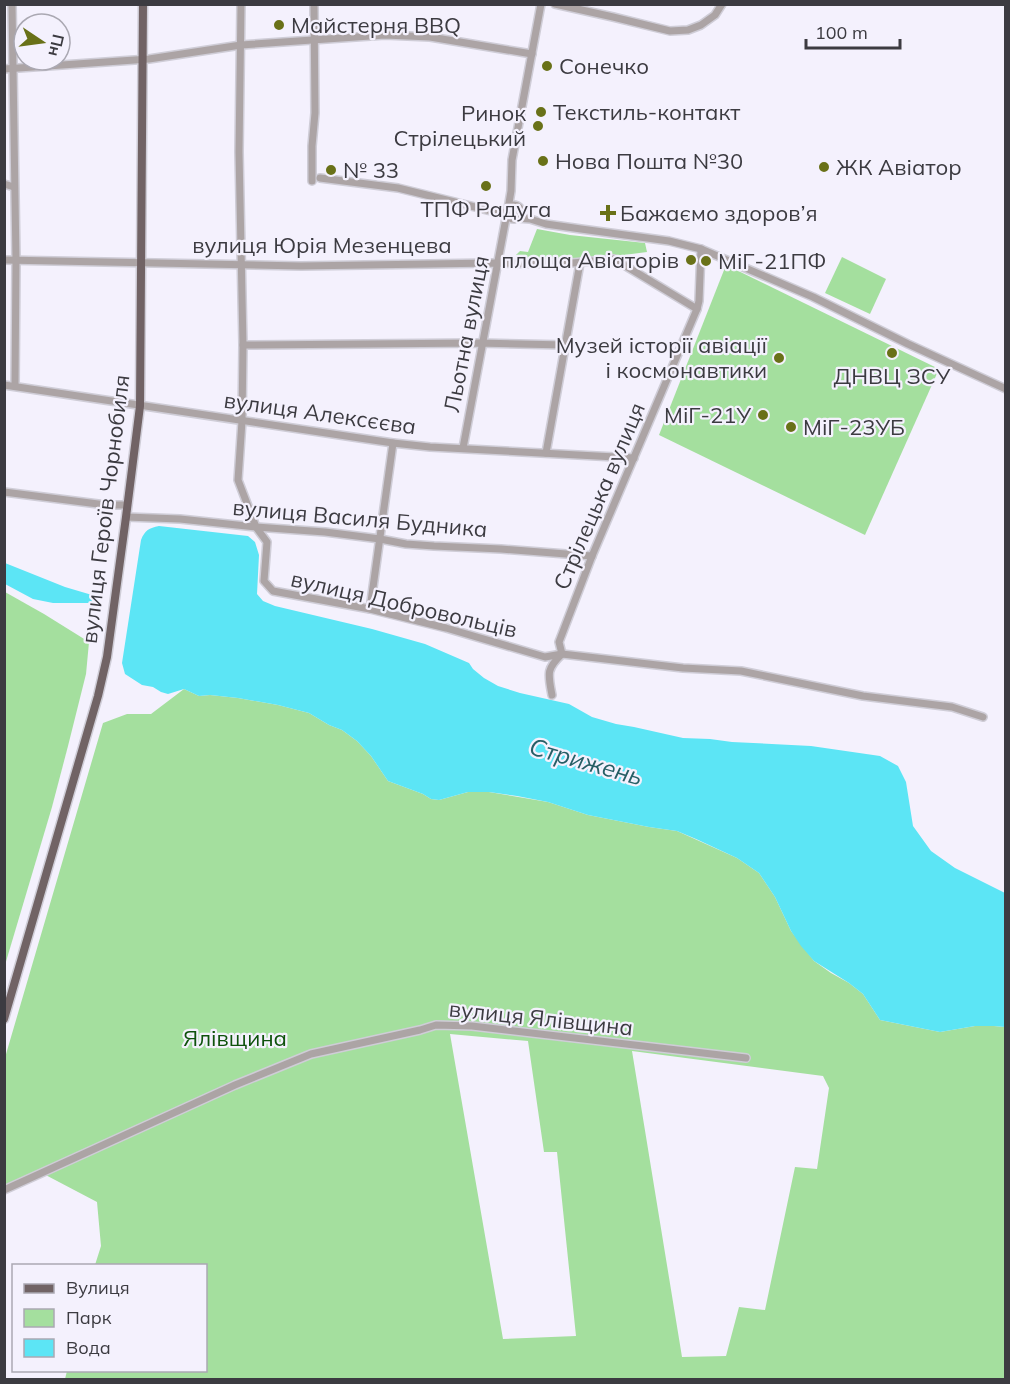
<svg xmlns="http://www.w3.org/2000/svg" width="1010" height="1384" font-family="Mulish,sans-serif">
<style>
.green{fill:#a4df9e;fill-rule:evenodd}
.water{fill:#5ce5f5}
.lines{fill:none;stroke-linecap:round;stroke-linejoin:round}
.minor-casing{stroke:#cfcdd7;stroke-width:10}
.major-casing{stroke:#cfcdd7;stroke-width:11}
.minor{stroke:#aca4a5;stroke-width:7}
.major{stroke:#716365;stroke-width:8}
.poi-dot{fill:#697118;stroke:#f4f1fd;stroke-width:2}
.labels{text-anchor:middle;stroke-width:4.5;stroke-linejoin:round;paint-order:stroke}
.poi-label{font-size:22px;fill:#3c3b41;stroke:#f4f1fd;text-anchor:start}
.street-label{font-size:22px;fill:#3c3b41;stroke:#f4f1fd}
.park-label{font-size:22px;fill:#0e520c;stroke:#f4f1fd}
.water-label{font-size:24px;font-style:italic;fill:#265f66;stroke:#f4f1fd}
</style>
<rect width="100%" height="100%" fill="#f4f1fd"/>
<!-- green -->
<g class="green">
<path d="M537 229 570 235 645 243 647 252 578 261 516 260V255L520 251 528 252Z"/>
<path d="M842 257 886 279 870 314 825 293Z"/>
<path d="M726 265 939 369 865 535 659 435Z"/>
<path d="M5 592 44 614 89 642 86 674 68 746 52 807 5 965Z"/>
<path d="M184 689 199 696 210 695 238 698 278 705 309 713 329 725 342 730 357 741 371 756 388 781 423 794 431 799 439 800 468 792H489L548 802 588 815 649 827 677 831 737 858 759 873 775 897 791 931 814 961 831 973 849 983 863 994 880 1020 940 1032 975 1026H994L1005 1027V1379H65L67 1371 206 1370V1266L95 1265 101 1246 97 1202 38 1171 5 1188 4 1061 103 723 127 714H151ZM450 1034 528 1041 544 1152H557L576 1336 503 1339ZM632 1051 823 1076 829 1088 817 1169 795 1167 765 1310 739 1307 726 1356 682 1357Z"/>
</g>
<!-- water -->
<g class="water">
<path d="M159 526 248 536 255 542 259 555 257 594 263 601 275 606 372 629 425 644 469 663 473 669 484 678 498 686 520 693 569 704 592 717 616 724 634 727 683 738 710 739 732 742 811 746 880 756 898 766 906 782 913 826 931 851 955 868 1005 893V1027L994 1026H975L940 1032 880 1020 863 994 849 983 814 961 801 946 791 931 775 897 759 873 737 858 696 839 677 831 649 827 588 815 548 802 517 796 489 792H468L439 800 431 799 423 794 388 781 371 756 357 741 342 730 329 725 309 713 278 705 238 698 210 695 199 696 184 689 168 694 161 692 153 687 142 685 125 674 122 663 141 540C145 530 149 528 159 526Z"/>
<path d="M5 563 65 587 92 595V603H53L33 599 5 584Z"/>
</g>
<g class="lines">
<defs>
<g id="minor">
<path d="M12 4 16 260 15 386"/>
<path d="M241 4 239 152 243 345 242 421 238 480 256 527 267 542 264 581 273 591 370 609 446 628 545 657 562 654 683 668 741 671 863 696 952 707 983 717"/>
<path d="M555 4 613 17 670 31 688 30 701 25 715 15 722 4"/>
<path d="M4 69 149 59 241 45 385 35 430 37 532 54"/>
<path d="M320 178 398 188 487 210 507 213 463 448"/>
<path d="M312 181V146L315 113 314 4"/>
<path d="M4 184 14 187"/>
<circle cx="514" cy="212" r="7"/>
<path d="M508 209 511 191 512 160 541 4"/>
<path d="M517 218 530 219 546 224 581 229 669 241 701 249 813 297 908 344 1006 389"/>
<path d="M4 260 301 266 493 263 562 264 614 259 697 309"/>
<path d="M243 345 478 343 566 345"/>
<path d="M4 385 393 443 430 447 634 458"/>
<path d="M546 453 580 263"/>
<path d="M4 492 106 505H127"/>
<path d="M126 517 180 519 256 527 325 532 380 539 406 544 434 546 501 549 592 556"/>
<path d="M370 609 393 443"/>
<path d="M552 695C548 674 546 669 562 654L559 642 592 556 697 309 699 301 701 249"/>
<path d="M4 1190 235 1085 311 1054 420 1030 436 1025 472 1026 746 1058"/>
</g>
<path id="major" d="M4 1019 98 696 107 657 126 517 140 406 143 4"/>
</defs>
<!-- minor casing -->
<use href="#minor" class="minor-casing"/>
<!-- major casing -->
<use href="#major" class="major-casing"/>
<!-- minor -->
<use href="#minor" class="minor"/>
<!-- major -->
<use href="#major" class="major"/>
</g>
<!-- markers -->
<g class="poi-dot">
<circle cx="279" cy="25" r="6"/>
<circle cx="547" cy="66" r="6"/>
<circle cx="541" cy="112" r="6"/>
<circle cx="538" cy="126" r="6"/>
<circle cx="543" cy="161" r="6"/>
<circle cx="824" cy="167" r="6"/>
<circle cx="331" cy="170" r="6"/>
<circle cx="486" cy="186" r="6"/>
<path d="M605 204h6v6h6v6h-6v6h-6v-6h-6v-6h6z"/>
<circle cx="691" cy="260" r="6"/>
<circle cx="706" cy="261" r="6"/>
<circle cx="892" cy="353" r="6"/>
<circle cx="779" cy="358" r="6"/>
<circle cx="763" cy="415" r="6"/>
<circle cx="791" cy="427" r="6"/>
</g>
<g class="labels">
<!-- poi labels -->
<g class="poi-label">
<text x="291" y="33">Майстерня BBQ</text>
<text x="559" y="74">Сонечко</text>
<text x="553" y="120">Текстиль-контакт</text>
<text x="526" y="121" text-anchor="end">Ринок<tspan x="526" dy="25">Стрілецький</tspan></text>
<text x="555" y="169">Нова Пошта №30</text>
<text x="836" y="175">ЖК Авіатор</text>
<text x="343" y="178">№ 33</text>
<text x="486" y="217" text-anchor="middle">ТПФ Радуга</text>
<text x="620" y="221">Бажаємо здоров’я</text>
<text x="679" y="268" text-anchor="end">площа Авіаторів</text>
<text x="718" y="269">МіГ-21ПФ</text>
<text x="767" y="353" text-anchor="end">Музей історії авіації<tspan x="767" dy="25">і космонавтики</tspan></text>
<text x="892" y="384" text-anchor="middle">ДНВЦ ЗСУ</text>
<text x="751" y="423" text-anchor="end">МіГ-21У</text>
<text x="803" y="435">МіГ-23УБ</text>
</g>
<!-- street labels -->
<g class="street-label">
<text x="322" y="253">вулиця Юрія Мезенцева</text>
<text transform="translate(466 334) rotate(-79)" y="8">Льотна вулиця</text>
<text transform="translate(320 413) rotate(8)" y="8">вулиця Алексєєва</text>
<text transform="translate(599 496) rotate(-67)" y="8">Стрілецька вулиця</text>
<text transform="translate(105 509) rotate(-83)" y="8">вулиця Героїв Чорнобиля</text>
<text transform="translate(360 518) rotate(5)" y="8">вулиця Василя Будника</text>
<text transform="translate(404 604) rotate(13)" y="8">вулиця Добровольців</text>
<text transform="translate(541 1018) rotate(6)" y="8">вулиця Ялівщина</text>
</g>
<!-- park labels -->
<g class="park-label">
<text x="235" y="1046">Ялівщина</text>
</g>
<!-- water labels -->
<g class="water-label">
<text transform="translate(586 762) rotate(16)" y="8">Стрижень</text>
</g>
</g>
<!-- border -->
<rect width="1010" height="1384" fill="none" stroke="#3c3b41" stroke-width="12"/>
<!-- legend -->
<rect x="12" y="1264" width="195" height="108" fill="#f4f1fd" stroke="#aaa8b2" stroke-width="1.5"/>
<rect x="24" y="1284" width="30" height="9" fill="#716365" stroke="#aaa8b2" stroke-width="1.5"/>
<text x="66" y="1294" font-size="18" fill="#3c3b41">Вулиця</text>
<rect x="24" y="1309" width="30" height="18" fill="#a4df9e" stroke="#aaa8b2" stroke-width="1.5"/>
<text x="66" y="1324" font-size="18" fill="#3c3b41">Парк</text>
<rect x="24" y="1339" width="30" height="18" fill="#5ce5f5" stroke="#aaa8b2" stroke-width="1.5"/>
<text x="66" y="1354" font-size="18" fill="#3c3b41">Вода</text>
<!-- north arrow -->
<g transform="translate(42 42) rotate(103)"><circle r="28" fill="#f4f1fd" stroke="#aaa8b2" stroke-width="1.5"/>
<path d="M0-4.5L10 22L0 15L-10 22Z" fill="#697118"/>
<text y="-9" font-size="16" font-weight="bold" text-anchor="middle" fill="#3c3b41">Пн</text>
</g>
<!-- scale -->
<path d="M806 39v9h94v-9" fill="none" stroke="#3c3b41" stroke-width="3"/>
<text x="815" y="39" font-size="18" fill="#3c3b41" stroke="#f4f1fd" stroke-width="4.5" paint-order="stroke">100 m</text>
</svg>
